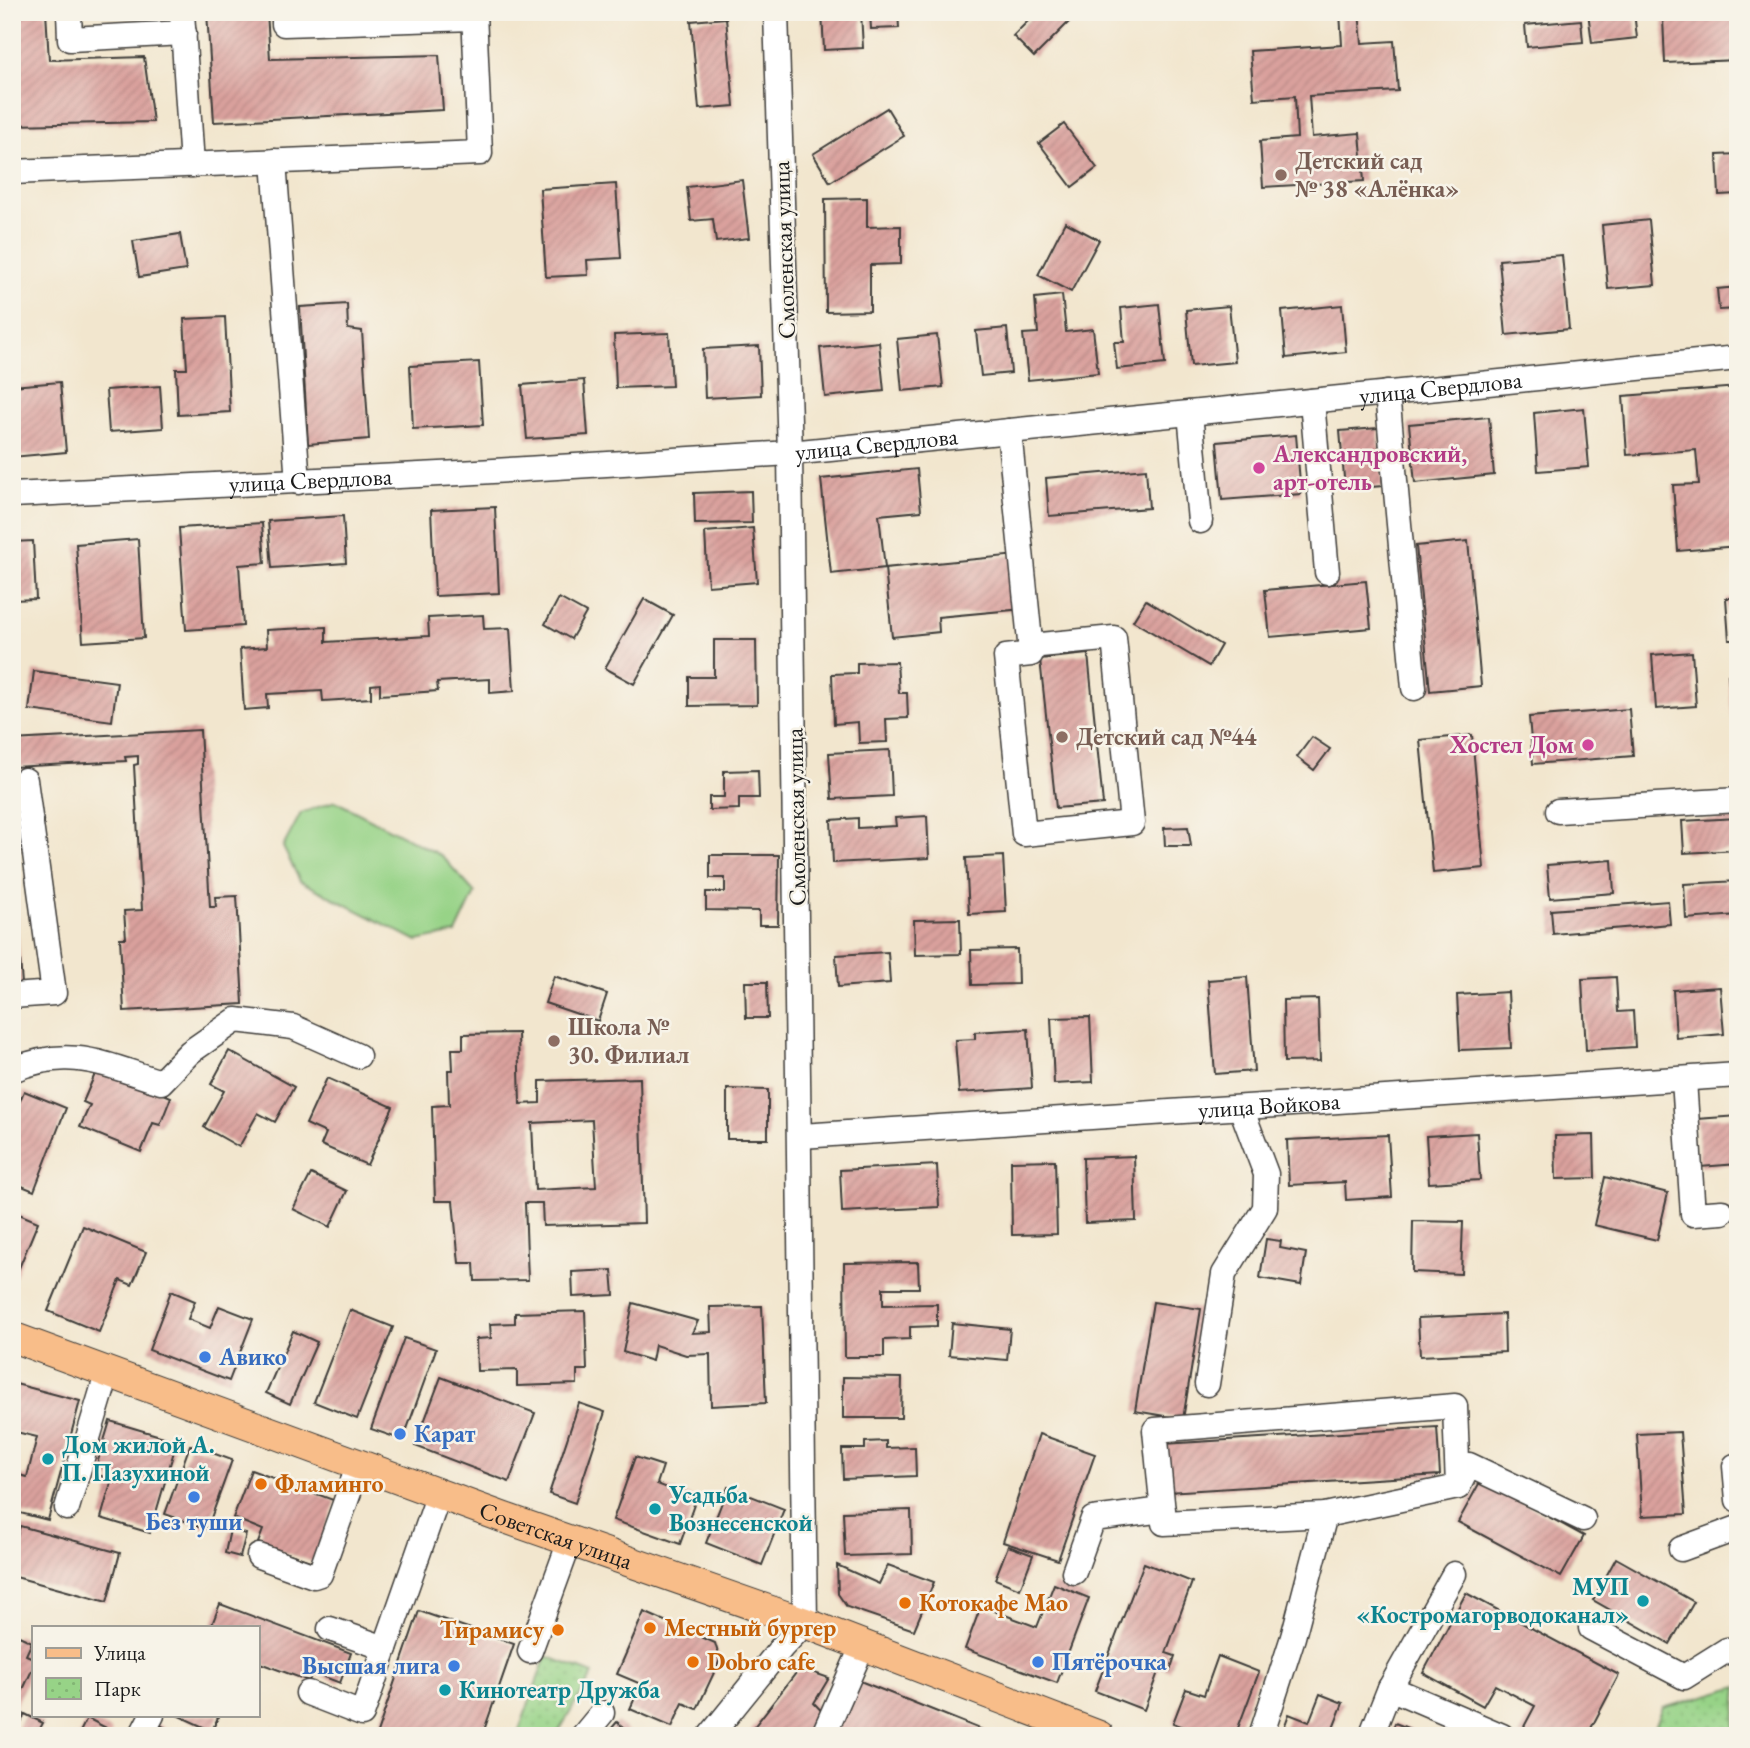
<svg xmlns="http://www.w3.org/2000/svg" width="1750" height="1748" font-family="'EB Garamond',serif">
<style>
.park{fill:url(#park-dots);stroke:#5a7852;stroke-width:2}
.pitch{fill:#97d387;stroke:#5a7852;stroke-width:2}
.building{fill:url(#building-hatch);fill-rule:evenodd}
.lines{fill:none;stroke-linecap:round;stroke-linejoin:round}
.minor-casing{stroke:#3c3a37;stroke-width:27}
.major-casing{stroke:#3c3a37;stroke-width:32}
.minor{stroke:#fff;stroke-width:24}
.major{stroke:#f8bd89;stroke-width:30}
.education-dot{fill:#8d6e63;stroke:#f7f3e8;stroke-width:2.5}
.hotel-dot{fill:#d1479c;stroke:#f7f3e8;stroke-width:2.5}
.shop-dot{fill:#3f7fe0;stroke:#f7f3e8;stroke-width:2.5}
.culture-dot{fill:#0f9aa8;stroke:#f7f3e8;stroke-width:2.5}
.food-dot{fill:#e8710a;stroke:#f7f3e8;stroke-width:2.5}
.labels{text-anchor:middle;stroke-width:5;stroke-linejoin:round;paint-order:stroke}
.education-label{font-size:24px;font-weight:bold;fill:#785e54;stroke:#f7f3e8;text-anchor:start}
.street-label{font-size:24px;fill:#1c1c1c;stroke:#f7f3e8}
.hotel-label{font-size:24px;font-weight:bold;fill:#b23c85;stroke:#f7f3e8;text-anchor:start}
.shop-label{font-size:24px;font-weight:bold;fill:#366cbe;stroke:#f7f3e8;text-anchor:start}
.culture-label{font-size:24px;font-weight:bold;fill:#0d838f;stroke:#f7f3e8;text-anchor:start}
.food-label{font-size:24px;font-weight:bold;fill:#c56008;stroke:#f7f3e8;text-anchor:start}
</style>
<defs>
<pattern id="park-dots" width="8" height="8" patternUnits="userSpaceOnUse" patternTransform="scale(1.75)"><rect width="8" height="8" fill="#97d387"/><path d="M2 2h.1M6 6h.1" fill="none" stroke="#82b574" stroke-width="1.8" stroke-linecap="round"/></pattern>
<pattern id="building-hatch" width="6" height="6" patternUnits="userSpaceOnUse" patternTransform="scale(1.75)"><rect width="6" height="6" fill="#daa19d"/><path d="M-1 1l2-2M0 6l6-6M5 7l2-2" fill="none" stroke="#ba8a87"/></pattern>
</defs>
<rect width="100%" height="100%" fill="#f7f3e8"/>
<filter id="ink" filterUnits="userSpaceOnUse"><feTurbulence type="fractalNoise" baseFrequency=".0143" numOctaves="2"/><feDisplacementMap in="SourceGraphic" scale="14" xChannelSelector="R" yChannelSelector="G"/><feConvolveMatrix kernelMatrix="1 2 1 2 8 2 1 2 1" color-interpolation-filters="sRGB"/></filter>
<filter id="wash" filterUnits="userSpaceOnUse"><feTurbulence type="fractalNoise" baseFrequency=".00686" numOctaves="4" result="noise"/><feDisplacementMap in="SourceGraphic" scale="28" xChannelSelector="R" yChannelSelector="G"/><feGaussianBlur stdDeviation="1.57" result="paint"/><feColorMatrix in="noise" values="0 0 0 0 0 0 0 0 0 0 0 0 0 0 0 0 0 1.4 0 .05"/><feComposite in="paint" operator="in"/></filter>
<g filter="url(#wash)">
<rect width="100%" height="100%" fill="#f2e6ce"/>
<!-- park -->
<g class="park">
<path d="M546 1656 593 1674 556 1736H517Z"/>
<path d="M1738 1686 1734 1736H1651L1663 1708Z"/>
</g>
<!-- pitch -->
<path class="pitch" d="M335 801 442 856 475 893 456 933 417 941 300 881 283 847 301 813Z"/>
<g id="blocks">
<!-- building -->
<g class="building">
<path d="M12 12H46L49 60 144 57 153 122 12 125Z"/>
<path d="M207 12H267L270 59 439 55 443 110 214 122Z"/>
<path d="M822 12H861L863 48 824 50Z"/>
<path d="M870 12H898L899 28 871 29Z"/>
<path d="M1037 12H1079L1034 57 1013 36Z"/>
<path d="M1340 12H1359L1362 43 1394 41 1398 91 1309 96 1312 137 1360 133 1364 181 1263 187 1260 141 1297 138 1295 96 1254 99 1250 51 1342 45Z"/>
<path d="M1588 12H1634L1637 38 1592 43Z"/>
<path d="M1738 15V60L1665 63 1663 18Z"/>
<path d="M726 18 734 106 699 109 691 21Z"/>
<path d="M1581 20 1583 42 1527 47 1525 25Z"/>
<path d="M887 108 904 136 830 182 813 154Z"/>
<path d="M1064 124 1097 168 1072 187 1039 143Z"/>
<path d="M1738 154V194L1719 195 1717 155Z"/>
<path d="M742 180 749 238 716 242 713 219 691 221 687 187Z"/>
<path d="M616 184 621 258 587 260 588 275 546 277 540 189Z"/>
<path d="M867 198V227L901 226V264L870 265V311L826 312 825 199Z"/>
<path d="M1649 220 1655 285 1608 289 1602 225Z"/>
<path d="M1065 222 1099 240 1071 292 1038 275Z"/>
<path d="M180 234 186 270 139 277 133 241Z"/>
<path d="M1562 255 1569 329 1506 335 1499 260Z"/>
<path d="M1738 287V309L1719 310 1717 289Z"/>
<path d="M1062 295 1066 332 1093 329 1098 373 1028 380 1023 334 1038 333 1035 298Z"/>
<path d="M347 304 348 329 362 331 369 439 308 444 300 307Z"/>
<path d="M1159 304 1165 364 1117 369 1114 342H1124L1121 308Z"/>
<path d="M1342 305 1346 352 1286 358 1282 311Z"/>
<path d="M1229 306 1235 362 1191 366 1186 310Z"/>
<path d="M225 317 230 412 178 415 176 369H187L184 319Z"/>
<path d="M1007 328 1011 373 981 376 976 331Z"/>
<path d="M669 333 672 386 616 388 614 335Z"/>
<path d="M937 335 943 387 902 391 897 339Z"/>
<path d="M879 342 884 391 825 397 820 348Z"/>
<path d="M759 346 761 395 705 398 703 349Z"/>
<path d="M479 362 483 425 413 429 410 366Z"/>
<path d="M584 380 588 435 527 439 522 385Z"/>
<path d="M60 382 66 452 12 457V386Z"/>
<path d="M160 386 163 428 109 432 106 390Z"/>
<path d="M1738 387V546L1678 551 1673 485 1699 484 1696 450 1627 455 1623 396Z"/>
<path d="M1584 408 1589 467 1538 471 1534 413Z"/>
<path d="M1489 417 1494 475 1415 483 1409 424Z"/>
<path d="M1378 428 1383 486 1345 489 1340 431Z"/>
<path d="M1296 435 1301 494 1222 500 1217 442Z"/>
<path d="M917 469 921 511 879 515 885 568 831 574 821 479Z"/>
<path d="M1146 469 1149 508 1049 516 1046 478Z"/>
<path d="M751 491 752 523 695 524 694 493Z"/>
<path d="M495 507 499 593 435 596 431 510Z"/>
<path d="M343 516 346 563 272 568 268 521Z"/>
<path d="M262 523 265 563 239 565 243 626 186 630 179 528Z"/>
<path d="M753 528 757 582 708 586 705 532Z"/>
<path d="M138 539 144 638 83 642 76 544Z"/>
<path d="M33 541 36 599 12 600V542Z"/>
<path d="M1468 541 1481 686 1430 691 1416 546Z"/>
<path d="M1017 555 1023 609 938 617 939 632 892 637 885 568Z"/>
<path d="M1366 581 1371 628 1270 637 1265 590Z"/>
<path d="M559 598 586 613 571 639 545 624Z"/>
<path d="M1726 598H1738V640H1729Z"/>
<path d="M644 599 673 615 634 684 605 668Z"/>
<path d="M1146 600 1221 645 1209 666 1133 621Z"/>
<path d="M483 615 484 629 510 628 514 691 490 693V679L437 682 438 691 380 695V684L371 685V698L323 701 322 691 267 694 268 708 244 710 240 649 267 647 266 630 326 627V642L429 636 428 618Z"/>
<path d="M714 640H756L757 705 689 706V677H714Z"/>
<path d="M1692 652 1696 706 1656 709 1652 655Z"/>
<path d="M1088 654 1103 804 1056 808 1040 659Z"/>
<path d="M897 662 899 693H907L908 718 886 719 887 742 859 743 858 722 834 724 832 674 857 673V663Z"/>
<path d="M34 671 117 682 112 721 29 710Z"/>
<path d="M1728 675H1738V719H1732Z"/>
<path d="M1629 709 1633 756 1533 764 1529 717Z"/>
<path d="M200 730 210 907H216L215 897 237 896 243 1004 124 1011 120 938H126L124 911 142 910 134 765 138 764V756L125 757 126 761 12 767V740Z"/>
<path d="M1472 735 1484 868 1433 873 1420 740Z"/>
<path d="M1312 737 1330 749 1314 770 1297 757Z"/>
<path d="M890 750 892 796 832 799 829 753Z"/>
<path d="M758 770 759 798H739V809L709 810V797H724V771Z"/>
<path d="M927 816 929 858 833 863 831 820 858 818V828L896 826 895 818Z"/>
<path d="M1738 818V850L1684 853 1682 821Z"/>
<path d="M1188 827 1191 846H1165L1164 828Z"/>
<path d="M710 855H779L778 925H759V911L706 910V892H725V878H710Z"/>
<path d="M1003 856 1006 912 969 914 966 858Z"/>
<path d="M12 857 22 984H12Z"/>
<path d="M1612 860 1614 893 1550 898 1547 865Z"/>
<path d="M1738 881V915L1686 919 1684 884Z"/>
<path d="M1668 901 1670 924 1553 934 1551 910Z"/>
<path d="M960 919 961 954 915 955 914 920Z"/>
<path d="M1017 949 1018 984 972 985 971 950Z"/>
<path d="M888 952 890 983 838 987 836 955Z"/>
<path d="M554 976 607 994 598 1021 545 1003Z"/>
<path d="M1247 977 1254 1071 1215 1074 1208 980Z"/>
<path d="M1616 977 1618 1012 1633 1011 1635 1047 1586 1050 1582 979Z"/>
<path d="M745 982H767L768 1018H746Z"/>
<path d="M1720 987 1724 1034 1676 1038 1673 990Z"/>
<path d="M1508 992 1511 1048 1460 1050 1457 995Z"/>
<path d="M1318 999 1320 1061 1284 1062 1283 1000Z"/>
<path d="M1090 1017 1093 1082 1054 1084 1051 1018Z"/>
<path d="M1028 1029 1032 1088 959 1093 955 1040 975 1039V1032Z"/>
<path d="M518 1033 520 1104 540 1103V1081L640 1078 644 1223 543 1226 542 1203H525L528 1280 475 1281 474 1263H459L453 1201H435L432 1106 449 1105 448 1070H453L452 1049H463V1034ZM592 1120 596 1187 535 1190 532 1123Z"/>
<path d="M229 1051 294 1087 275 1122 258 1113 239 1147 204 1127 224 1091 211 1084Z"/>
<path d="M98 1067 171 1097 160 1125 153 1123 141 1152 80 1127 90 1105 83 1102Z"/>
<path d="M327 1078 393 1107 367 1165 321 1145 326 1133 306 1124Z"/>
<path d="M727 1089 768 1090V1139H727Z"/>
<path d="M24 1091 66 1108 34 1191 12 1182V1098L20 1101Z"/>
<path d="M1738 1116V1164L1700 1167 1697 1119Z"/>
<path d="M1477 1133 1480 1180 1429 1183 1426 1136Z"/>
<path d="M1388 1135 1392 1197 1346 1200 1345 1182 1289 1185 1287 1140Z"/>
<path d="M1594 1135 1595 1178 1556 1179 1555 1136Z"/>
<path d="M1134 1156 1136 1221 1085 1223 1083 1158Z"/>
<path d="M1055 1160 1057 1234 1012 1235 1011 1161Z"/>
<path d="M937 1165 939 1207 842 1212 840 1170Z"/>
<path d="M311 1174 347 1191 330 1227 293 1209Z"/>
<path d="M1605 1177 1668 1193 1657 1240 1594 1225Z"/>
<path d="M12 1211 38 1222 12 1285Z"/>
<path d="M1413 1221 1463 1222 1461 1274 1412 1272Z"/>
<path d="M83 1226 146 1252 132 1285 120 1280 99 1332 48 1311Z"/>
<path d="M1266 1239 1281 1241 1280 1248 1306 1253 1301 1285 1260 1278Z"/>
<path d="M918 1262 919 1288H883V1305L937 1304V1326L910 1327V1339L884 1340V1357H845L844 1263Z"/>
<path d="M612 1270 614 1295 573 1297 572 1272Z"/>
<path d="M171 1291 195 1301 188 1319 210 1328 219 1306 253 1319 229 1381 149 1350Z"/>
<path d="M1153 1302 1201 1309 1183 1419 1135 1411Z"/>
<path d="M633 1303 698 1321 692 1333 711 1332 710 1307 762 1306 766 1403 711 1406 710 1354 686 1355 655 1345 652 1361 623 1352Z"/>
<path d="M350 1310 393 1327 357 1419 314 1402Z"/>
<path d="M585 1311 587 1370H577V1384L517 1386V1370L477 1371 476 1339 491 1338 490 1324 515 1323V1313Z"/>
<path d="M1504 1314 1505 1352 1420 1356 1418 1318Z"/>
<path d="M952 1323 1010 1329 1007 1360 949 1355Z"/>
<path d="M293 1331 317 1342 290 1404 266 1393Z"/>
<path d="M404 1338 436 1349 403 1440 371 1429Z"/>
<path d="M441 1377 535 1413 509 1482 415 1446Z"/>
<path d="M843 1377 902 1378 901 1418H843Z"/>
<path d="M12 1383 80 1401 48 1520 12 1511V1473L27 1477 37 1437 12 1431Z"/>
<path d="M579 1403 605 1412 575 1503 549 1494Z"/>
<path d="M110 1421 177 1441 150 1533 101 1518 112 1479 94 1474Z"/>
<path d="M1437 1427 1440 1475 1167 1492 1164 1444Z"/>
<path d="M1680 1432 1686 1514 1642 1516 1637 1434Z"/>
<path d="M1039 1434 1095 1454 1058 1560 1003 1542Z"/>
<path d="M886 1441V1448L915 1447 916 1476 843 1479 842 1449H865V1442Z"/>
<path d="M190 1445 232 1460 207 1529 165 1514Z"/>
<path d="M635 1457 663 1466 657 1484 696 1499 680 1544 613 1520Z"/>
<path d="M251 1470 336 1501 313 1562 258 1543 263 1530 233 1518Z"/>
<path d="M1481 1480 1584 1536 1561 1577 1458 1522Z"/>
<path d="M728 1487 784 1509 762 1565 706 1543Z"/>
<path d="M911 1510 912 1554 845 1556 843 1512Z"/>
<path d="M20 1526 120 1553 107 1602 12 1576V1553Z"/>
<path d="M230 1530 246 1534 240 1557 225 1553Z"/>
<path d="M1008 1546 1033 1555 1020 1589 995 1579Z"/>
<path d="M1616 1558 1694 1602 1670 1644 1593 1600Z"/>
<path d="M1144 1563 1192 1582 1166 1653 1175 1656 1170 1671 1160 1667 1144 1710 1095 1691Z"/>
<path d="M837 1565 879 1584 888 1565 934 1582 914 1630 847 1607 838 1594Z"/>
<path d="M1054 1584 1089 1598 1057 1683 965 1649 981 1606 1037 1627Z"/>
<path d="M1466 1593 1619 1675 1587 1736H1519L1535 1706 1495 1685 1483 1706 1423 1673Z"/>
<path d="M220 1604 351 1653 340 1683 312 1672 309 1681 257 1662V1627H211Z"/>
<path d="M419 1611 514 1644 482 1736H376Z"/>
<path d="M644 1612 715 1643 720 1660 697 1709 683 1703 672 1727 630 1709 641 1684 617 1674Z"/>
<path d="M17 1635 32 1642 26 1655 33 1658V1668L12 1713V1644Z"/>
<path d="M1218 1656 1259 1672 1235 1736H1207L1173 1723 1186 1689 1204 1695Z"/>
<path d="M800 1668 829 1678 814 1703 829 1719 815 1736H756L750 1732Z"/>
<path d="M855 1679 995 1735V1736H832Z"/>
<path d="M1320 1694 1343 1703 1330 1736H1281L1289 1714 1309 1722Z"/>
<path d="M25 1714 43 1723 36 1736 17 1730Z"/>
<path d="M177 1715H219L212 1731Z"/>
<path d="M87 1718 112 1731 110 1736H78Z"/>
<path d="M617 1722 634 1736H605Z"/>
<path d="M1395 1723 1428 1736H1390Z"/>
<path d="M158 1724 181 1736H152Z"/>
</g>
</g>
</g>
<g filter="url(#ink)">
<use href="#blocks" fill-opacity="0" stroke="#3c3a37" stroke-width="2"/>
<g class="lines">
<defs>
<g id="minor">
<path d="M69 12 70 39 184 33"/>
<path d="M182 12 192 165"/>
<path d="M284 12V24L474 18"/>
<path d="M274 161 298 482"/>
<path d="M12 172 480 153 474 12"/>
<path d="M1387 393 1414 688"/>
<path d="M1312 401 1327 572"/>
<path d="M1190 413 1200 521"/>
<path d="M1009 431 1029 631 1031 654 1006 657 1024 834 1132 823 1114 638 1030 646"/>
<path id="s1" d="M12 495 460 473 790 453 1738 358"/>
<path d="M1558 811 1738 800"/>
<path d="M12 996 54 993 25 780"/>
<path d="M12 1070C71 1045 105 1065 161 1082L190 1052 236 1020 293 1027 358 1056"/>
<path d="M1684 1080 1693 1214 1722 1212"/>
<path id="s2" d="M801 1136 1738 1075"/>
<path d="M1207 1384 1224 1274 1265 1208 1266 1174 1241 1108"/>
<path d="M1455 1406 1458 1487 1325 1515 1164 1523 1155 1430Z"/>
<path d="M1735 1466 1738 1500"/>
<path d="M1458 1487 1469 1465 1583 1519"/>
<path d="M67 1508 108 1371"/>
<path d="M1681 1549 1738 1528"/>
<path d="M259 1556 314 1576 320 1574 359 1464"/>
<path d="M1074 1572 1093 1519 1163 1510"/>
<path d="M1591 1628 1684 1677 1727 1650 1738 1649"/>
<path d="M330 1629 385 1648"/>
<path d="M530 1651 570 1541"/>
<path d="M1390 1688 1454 1574"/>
<path d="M308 1693 362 1714 439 1494"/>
<path d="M141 1736 152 1715"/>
<path d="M583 1736 602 1713"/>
<path d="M710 1736 782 1647 805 1623 790 453 776 12"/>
<path d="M823 1736 863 1645"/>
<path d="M1261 1736 1293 1637 1325 1515"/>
<path d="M1371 1736 1390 1688 1502 1736"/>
</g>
<g id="major">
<path id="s3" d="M12 1337 502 1517 805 1623 1099 1736"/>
</g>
</defs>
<!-- minor casing -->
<use href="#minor" class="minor-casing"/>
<!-- major casing -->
<use href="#major" class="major-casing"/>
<!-- minor -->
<use href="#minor" class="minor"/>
<!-- major -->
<use href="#major" class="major"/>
</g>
</g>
<!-- markers -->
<g class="education-dot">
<circle cx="1281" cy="175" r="7"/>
<circle cx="1062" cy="737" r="7"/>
<circle cx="554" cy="1041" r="7"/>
</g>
<g class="hotel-dot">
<circle cx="1259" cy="468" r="7"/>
<circle cx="1588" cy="745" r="7"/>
</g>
<g class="shop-dot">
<circle cx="205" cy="1357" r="7"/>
<circle cx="400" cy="1434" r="7"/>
<circle cx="194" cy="1497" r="7"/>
<circle cx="1038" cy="1662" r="7"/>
<circle cx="454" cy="1666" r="7"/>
</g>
<g class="culture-dot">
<circle cx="48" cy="1459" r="7"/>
<circle cx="655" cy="1509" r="7"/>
<circle cx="1643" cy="1601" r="7"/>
<circle cx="445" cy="1690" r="7"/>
</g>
<g class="food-dot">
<circle cx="261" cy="1484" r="7"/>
<circle cx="905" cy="1603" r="7"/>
<circle cx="650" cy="1628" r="7"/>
<circle cx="558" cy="1630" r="7"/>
<circle cx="693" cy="1662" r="7"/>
</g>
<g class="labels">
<!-- education labels -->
<g class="education-label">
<text x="1295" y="169">Детский сад<tspan x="1295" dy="28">№ 38 «Алёнка»</tspan></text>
<text x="1076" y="745">Детский сад №44</text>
<text x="568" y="1035">Школа №<tspan x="568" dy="28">30. Филиал</tspan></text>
</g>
<!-- street labels -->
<g class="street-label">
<text transform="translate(784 250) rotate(-92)" y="8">Смоленская улица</text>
<text dy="8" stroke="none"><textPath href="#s1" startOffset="1433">улица Свердлова</textPath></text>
<text dy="8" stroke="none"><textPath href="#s1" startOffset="866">улица Свердлова</textPath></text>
<text dy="8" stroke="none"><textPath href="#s1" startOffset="299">улица Свердлова</textPath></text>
<text transform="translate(796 817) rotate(-91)" y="8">Смоленская улица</text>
<text dy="8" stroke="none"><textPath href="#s2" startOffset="469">улица Войкова</textPath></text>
<text dy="8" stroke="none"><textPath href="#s3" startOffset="579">Советская улица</textPath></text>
</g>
<!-- hotel labels -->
<g class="hotel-label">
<text x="1273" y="462">Александровский,<tspan x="1273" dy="28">арт-отель</tspan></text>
<text x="1574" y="753" text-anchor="end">Хостел Дом</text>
</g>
<!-- shop labels -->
<g class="shop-label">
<text x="219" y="1365">Авико</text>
<text x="414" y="1442">Карат</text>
<text x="194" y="1530" text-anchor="middle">Без туши</text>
<text x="1052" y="1670">Пятёрочка</text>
<text x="440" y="1674" text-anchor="end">Высшая лига</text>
</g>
<!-- culture labels -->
<g class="culture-label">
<text x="62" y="1453">Дом жилой А.<tspan x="62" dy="28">П. Пазухиной</tspan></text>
<text x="669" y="1503">Усадьба<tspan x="669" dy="28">Вознесенской</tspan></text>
<text x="1629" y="1595" text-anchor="end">МУП<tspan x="1629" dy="28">«Костромагорводоканал»</tspan></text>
<text x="459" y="1698">Кинотеатр Дружба</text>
</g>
<!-- food labels -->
<g class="food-label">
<text x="275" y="1492">Фламинго</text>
<text x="919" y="1611">Котокафе Мао</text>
<text x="664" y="1636">Местный бургер</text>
<text x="544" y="1638" text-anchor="end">Тирамису</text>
<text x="707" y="1670">Dobro cafe</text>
</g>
</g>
<!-- margin -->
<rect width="1750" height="1748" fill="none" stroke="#f7f3e8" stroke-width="42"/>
<!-- legend -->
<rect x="32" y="1626" width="228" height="91" fill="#f7f3e8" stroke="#9f9d96" stroke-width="2"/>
<rect x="46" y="1648" width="35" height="10" fill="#f8bd89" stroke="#9f9d96" stroke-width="2"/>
<text x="94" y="1660" font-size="21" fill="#1c1c1c">Улица</text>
<rect x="46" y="1678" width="35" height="21" fill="url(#park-dots)" stroke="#9f9d96" stroke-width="2"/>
<text x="94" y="1696" font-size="21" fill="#1c1c1c">Парк</text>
</svg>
